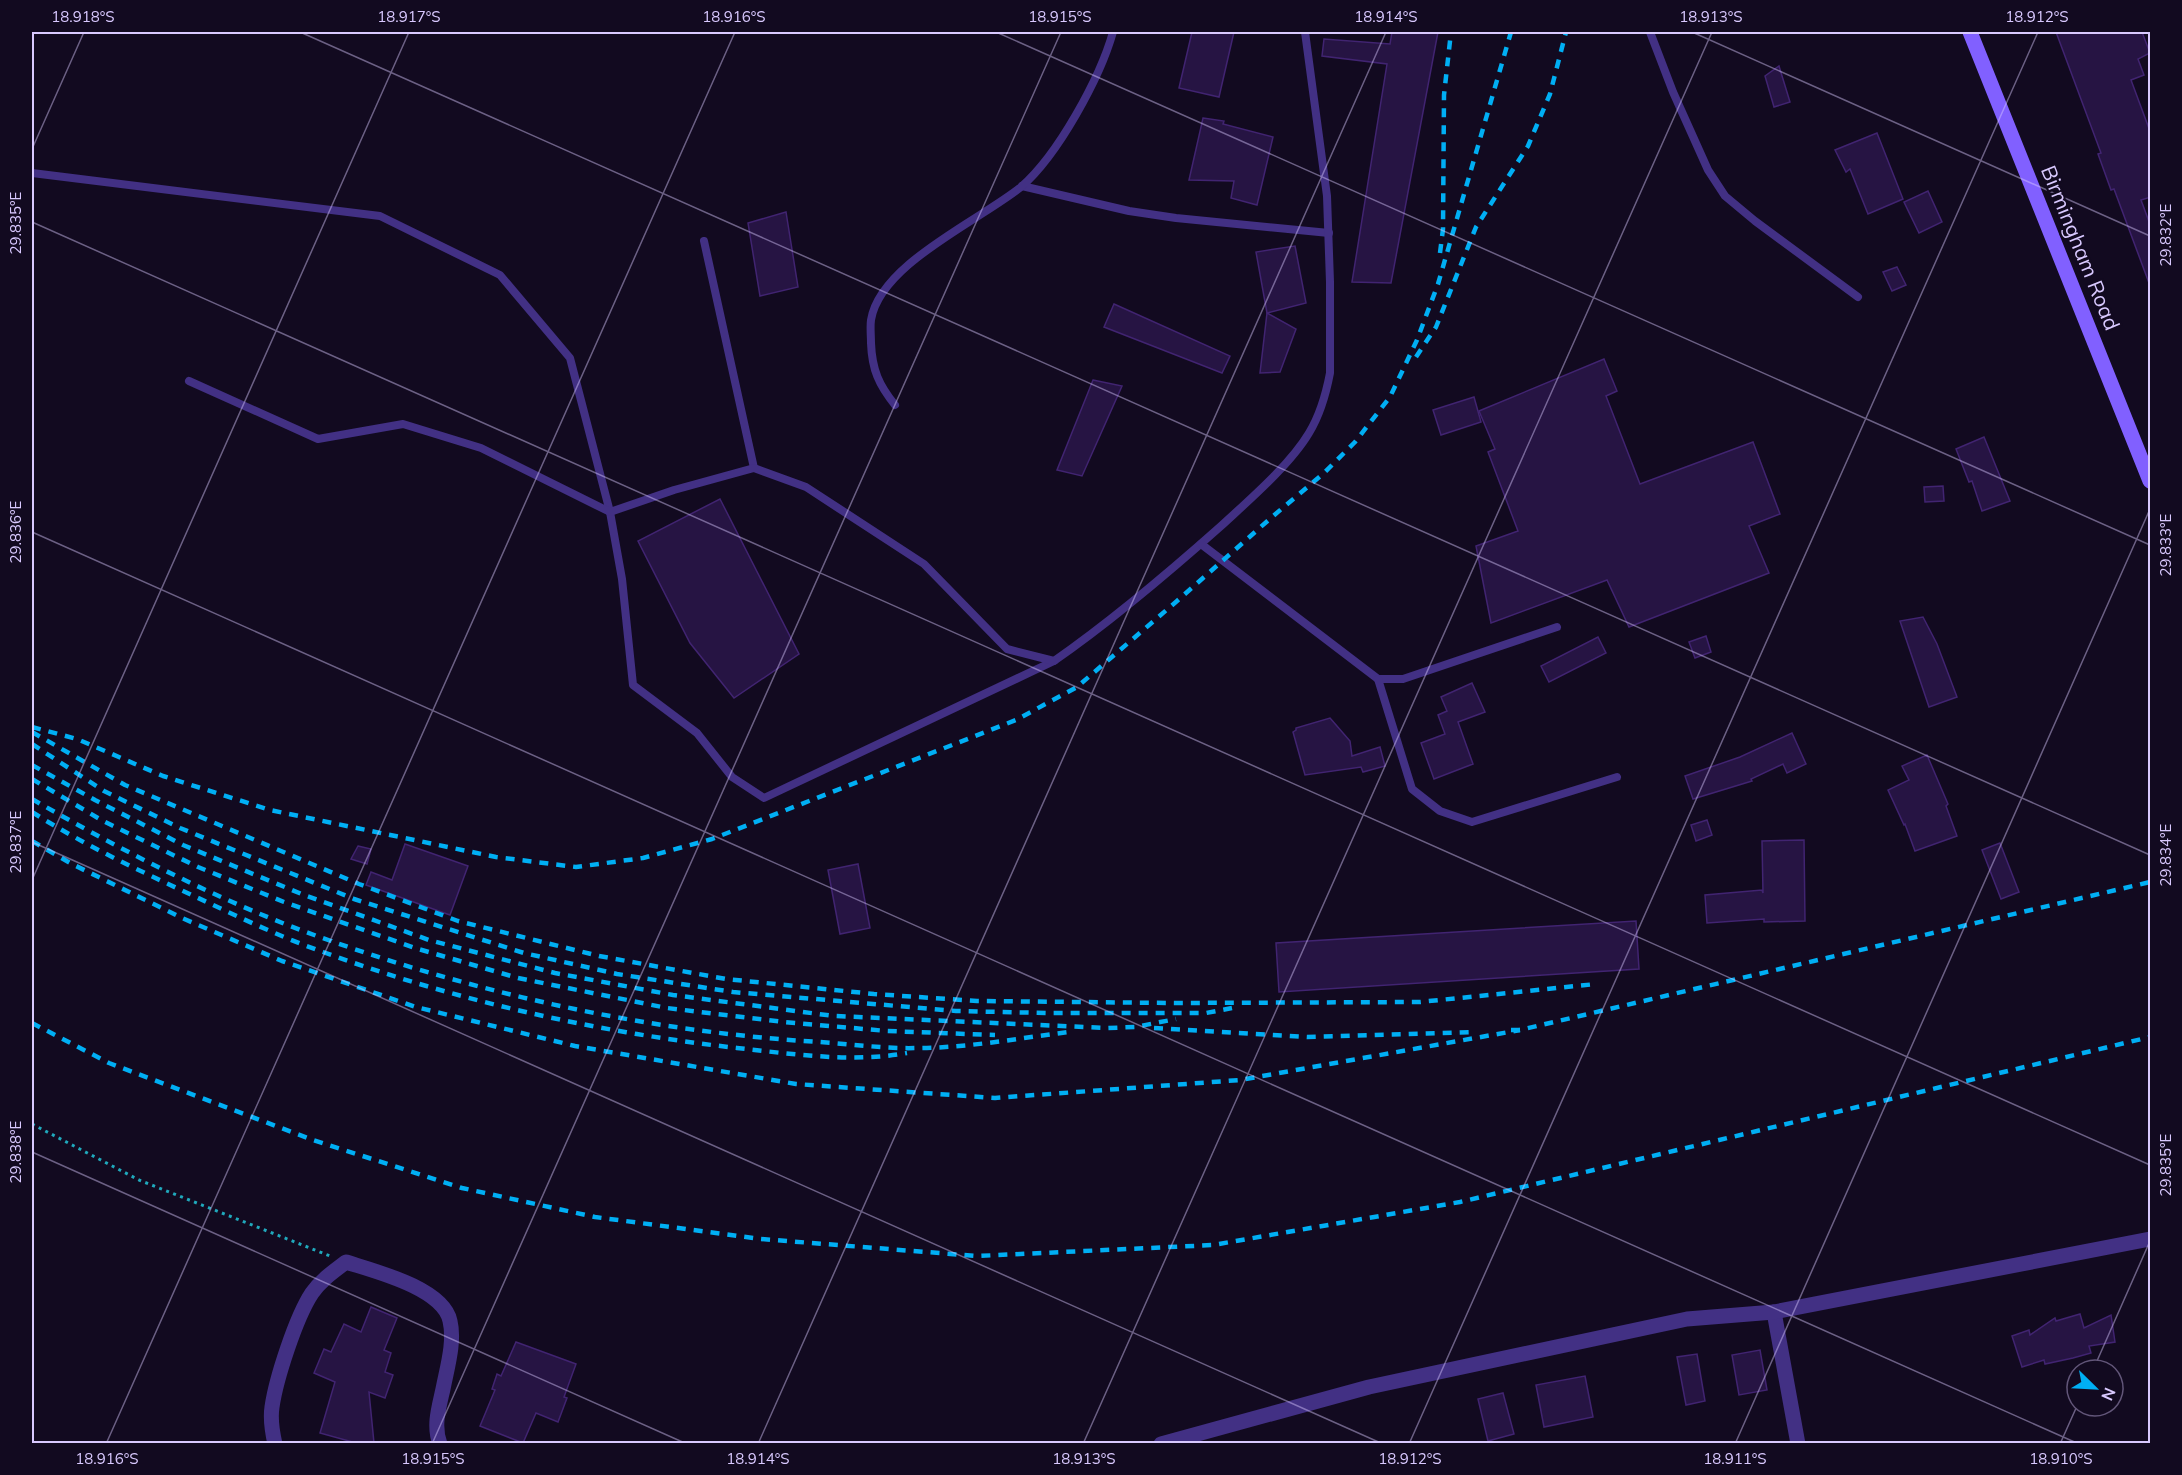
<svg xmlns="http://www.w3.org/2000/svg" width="2182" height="1475" font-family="Mulish,sans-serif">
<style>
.building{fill:#261443;stroke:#412471;stroke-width:1.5}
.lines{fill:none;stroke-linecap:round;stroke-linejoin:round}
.path{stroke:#20a9bc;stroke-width:3;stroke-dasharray:3 4.5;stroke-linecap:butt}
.lane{stroke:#423084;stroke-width:8}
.street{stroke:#423084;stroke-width:15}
.secondary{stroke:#8160ff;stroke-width:15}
.rail{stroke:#00aff4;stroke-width:4.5;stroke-dasharray:9 8;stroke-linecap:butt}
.ticks{fill:none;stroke:#d9c9ff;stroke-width:1.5;stroke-opacity:0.45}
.labels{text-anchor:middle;stroke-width:4.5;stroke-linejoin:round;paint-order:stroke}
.street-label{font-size:21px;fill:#d9c9ff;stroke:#120a20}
.neatline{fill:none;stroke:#d9c9ff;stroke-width:2}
.ticks-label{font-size:15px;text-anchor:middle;fill:#d9c9ff}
</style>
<rect width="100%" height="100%" fill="#120a20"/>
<!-- building -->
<g class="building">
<path d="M1192 32H1234L1219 97 1179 88Z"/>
<path d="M1392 32H1438L1391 283 1352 282 1387 64 1322 56 1324 39 1390 44Z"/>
<path d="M2056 32H2142L2150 53 2138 59 2144 75 2131 80 2151 134V197L2141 200 2151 227V283H2149L2114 189 2111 190 2098 154 2101 153Z"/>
<path d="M1779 66 1790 102 1774 107 1765 76Z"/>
<path d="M1203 118 1224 121 1223 124 1273 137 1257 205 1231 198 1234 181 1189 180Z"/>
<path d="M1877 133 1903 199 1868 214 1850 169 1846 172 1835 150Z"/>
<path d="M1928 191 1942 222 1919 233 1904 202Z"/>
<path d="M786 212 798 287 760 296 748 223Z"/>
<path d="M1295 246 1306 303 1267 313 1256 252Z"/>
<path d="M1897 267 1906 285 1892 291 1883 272Z"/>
<path d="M1114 304 1230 356 1222 373 1104 327Z"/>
<path d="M1267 313 1296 329 1280 372 1260 373Z"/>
<path d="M1604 359 1617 391 1606 396 1640 484 1753 442 1780 514 1749 526 1769 573 1629 627 1607 580 1491 623 1476 546 1518 531 1488 452 1495 449 1479 411Z"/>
<path d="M1093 380 1122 386 1082 476 1057 470Z"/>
<path d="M1474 397 1481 422 1441 435 1433 410Z"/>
<path d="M1984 437 2010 501 1982 511 1972 481 1969 482 1956 449Z"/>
<path d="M1943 486 1944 501 1925 502 1924 487Z"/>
<path d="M720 499 799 654 734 698 690 643 638 541Z"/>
<path d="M1923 617 1937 644 1957 697 1929 707 1900 621Z"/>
<path d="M1706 636 1711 652 1695 658 1689 642Z"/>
<path d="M1598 637 1606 653 1549 682 1541 666Z"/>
<path d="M1472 683 1485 712 1458 722 1473 764 1434 779 1421 743 1445 734 1438 715 1447 711 1441 697Z"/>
<path d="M1330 718 1350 741 1352 756 1380 747 1385 766 1363 772 1361 767 1305 775 1293 732 1296 730V728Z"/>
<path d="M1792 733 1806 764 1787 773 1783 764 1751 779 1752 781 1693 799 1685 776 1740 757Z"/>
<path d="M1927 755 1948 804 1946 806 1957 836 1915 851 1905 824 1904 825 1888 790 1909 780 1902 766Z"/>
<path d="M1707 820 1712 835 1696 841 1691 825Z"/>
<path d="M1804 840 1805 921 1764 922V919L1707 923 1705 895 1762 890 1763 893 1762 841Z"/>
<path d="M2000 843 2019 892 2001 899 1982 850Z"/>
<path d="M405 844 468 866 450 915 366 885 371 872 392 880Z"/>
<path d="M358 846 371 849 367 864 351 859Z"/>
<path d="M858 864 870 928 840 934 828 870Z"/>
<path d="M1636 921 1639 969 1279 992 1276 943Z"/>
<path d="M371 1307 397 1318 384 1350 391 1353 385 1372 393 1375 385 1398 369 1392 374 1443H356L320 1433 335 1382 314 1373 324 1349 331 1352 344 1324 361 1332Z"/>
<path d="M2080 1314 2084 1328 2111 1315 2115 1342 2089 1346 2091 1353 2073 1358 2045 1364 2044 1360 2022 1367 2012 1336 2029 1330 2030 1335 2055 1318 2056 1321Z"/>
<path d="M516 1342 576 1364 564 1397 567 1398 558 1422 536 1413 523 1443 480 1426 495 1390 492 1389 497 1374 501 1376Z"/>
<path d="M1760 1350 1767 1390 1739 1395 1732 1355Z"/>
<path d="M1697 1354 1705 1401 1686 1405 1677 1357Z"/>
<path d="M1585 1376 1593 1417 1544 1427 1536 1385Z"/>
<path d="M1503 1393 1514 1434 1488 1441 1478 1399Z"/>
</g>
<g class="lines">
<!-- path -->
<path class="path" d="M32 1124 139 1180 330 1256"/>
<!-- lane -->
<g class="lane">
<path d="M1650 32 1673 92 1708 170 1725 196 1755 221 1858 297"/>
<path d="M32 173 380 216 500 275 570 358 610 512 622 579 633 685 697 733 732 777 764 798 1054 661"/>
<path d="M1022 186 1129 211 1176 218 1329 233"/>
<path d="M704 241 754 468"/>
<path d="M189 381 318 439 403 424 481 448 610 512 674 490 754 468 806 487 924 564 1007 649 1054 661C1113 620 1167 574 1221 526 1248 501 1290 465 1309 433 1320 415 1326 394 1330 373V282L1327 196 1305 32"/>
<path d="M895 405C879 385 872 370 871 343 871 336 870 327 871 320 880 264 979 221 1021 187 1058 155 1100 78 1113 32"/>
<path d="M1201 544 1378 679H1403L1557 627"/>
<path d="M1378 679 1412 789 1440 811 1472 822 1617 777"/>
</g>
<!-- street -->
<g class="street">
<path d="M1774 1312 1798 1444"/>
<path d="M275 1444C272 1431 270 1420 272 1407 276 1379 296 1317 312 1293 321 1280 333 1272 346 1262 374 1271 443 1288 450 1321 455 1342 447 1368 443 1389 439 1407 433 1426 440 1444"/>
<path d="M1161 1444 1369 1387 1687 1319 1774 1312 2150 1239"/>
</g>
<!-- secondary -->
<path class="secondary" d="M1970 32 2150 481"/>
<!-- rail -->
<g class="rail">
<path d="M1440 253 1443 229 1444 95 1451 32"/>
<path d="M1416 357 1436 327 1476 227 1528 146 1550 94 1566 32"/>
<path d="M32 727 77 739 163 776 270 810 496 857 576 867 643 858 712 839 1016 720 1077 687 1177 601 1272 517 1324 473 1355 442 1390 397 1417 340 1438 284 1511 32"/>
<path d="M32 732 125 785 359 884 458 921 599 956 726 979 874 994 977 1001 1177 1003 1420 1002 1596 984"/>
<path d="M32 744 104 791 180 828 354 899 524 953 617 974 733 992 956 1011 1047 1013H1206L1232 1008"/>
<path d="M32 765 95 800 183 845 304 895 429 940 555 973 673 995 834 1016 1107 1028 1135 1027 1176 1019"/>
<path d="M32 779 103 821 198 867 284 902 415 948 518 978 667 1008 784 1022 887 1031 995 1035"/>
<path d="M32 799C126 853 227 905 331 941 488 996 653 1032 819 1042 852 1044 885 1049 917 1048 968 1048 1019 1038 1069 1032"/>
<path d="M32 812C84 845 140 871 196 897 237 916 280 937 323 952 457 1001 596 1032 737 1048 793 1054 852 1063 907 1053"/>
<path d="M32 841 72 864 182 918 282 961 416 1007 575 1046 796 1084 995 1098 1240 1080 1520 1030"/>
<path d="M32 1023 109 1063 313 1140 462 1188 595 1217 761 1239 977 1256 1213 1245 1460 1202 2150 1037"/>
<path d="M1154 1028 1307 1037 1475 1032"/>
<path d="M1511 1030H1520L2150 882"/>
</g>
</g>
<!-- ticks -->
<path class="ticks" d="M300 32 2150 855M996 32 2150 545M1692 32 2150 236M32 149 84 32M32 222 2150 1165M32 532 2079 1444M32 842 1383 1444M32 880 409 32M32 1152 687 1444M2093 1370 2150 1241M106 1444 735 32M432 1444 1061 32M758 1444 1386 32M1083 1444 1712 32M1409 1444 2038 32M1735 1444 2150 509M2060 1444 2077 1406"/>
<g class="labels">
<!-- street labels -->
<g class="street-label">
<text transform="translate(2080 248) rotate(68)" y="7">Birmingham Road</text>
</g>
</g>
<!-- border -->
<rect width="2182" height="1475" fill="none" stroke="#120a20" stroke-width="66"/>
<!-- north arrow -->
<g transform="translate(2095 1388) rotate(114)"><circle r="28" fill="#120a20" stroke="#625679" stroke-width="1.5"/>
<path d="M0-4.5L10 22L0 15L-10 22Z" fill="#00aff4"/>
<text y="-9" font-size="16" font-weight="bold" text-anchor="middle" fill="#d9c9ff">N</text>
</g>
<rect x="33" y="33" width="2116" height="1409" class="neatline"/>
<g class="ticks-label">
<text x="83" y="22">18.918°S</text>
<text x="409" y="22">18.917°S</text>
<text x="734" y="22">18.916°S</text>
<text x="1060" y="22">18.915°S</text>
<text x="1386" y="22">18.914°S</text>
<text x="1711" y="22">18.913°S</text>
<text x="2037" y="22">18.912°S</text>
<text transform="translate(16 223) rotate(-90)" y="5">29.835°E</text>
<text transform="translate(2166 235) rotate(-90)" y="5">29.832°E</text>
<text transform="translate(16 532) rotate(-90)" y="5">29.836°E</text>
<text transform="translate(2166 545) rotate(-90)" y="5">29.833°E</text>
<text transform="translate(16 842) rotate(-90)" y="5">29.837°E</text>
<text transform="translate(2166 855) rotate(-90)" y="5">29.834°E</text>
<text transform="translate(16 1152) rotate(-90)" y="5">29.838°E</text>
<text transform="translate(2166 1165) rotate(-90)" y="5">29.835°E</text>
<text x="107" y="1464">18.916°S</text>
<text x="433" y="1464">18.915°S</text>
<text x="758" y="1464">18.914°S</text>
<text x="1084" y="1464">18.913°S</text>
<text x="1410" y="1464">18.912°S</text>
<text x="1735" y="1464">18.911°S</text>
<text x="2061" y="1464">18.910°S</text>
</g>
</svg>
